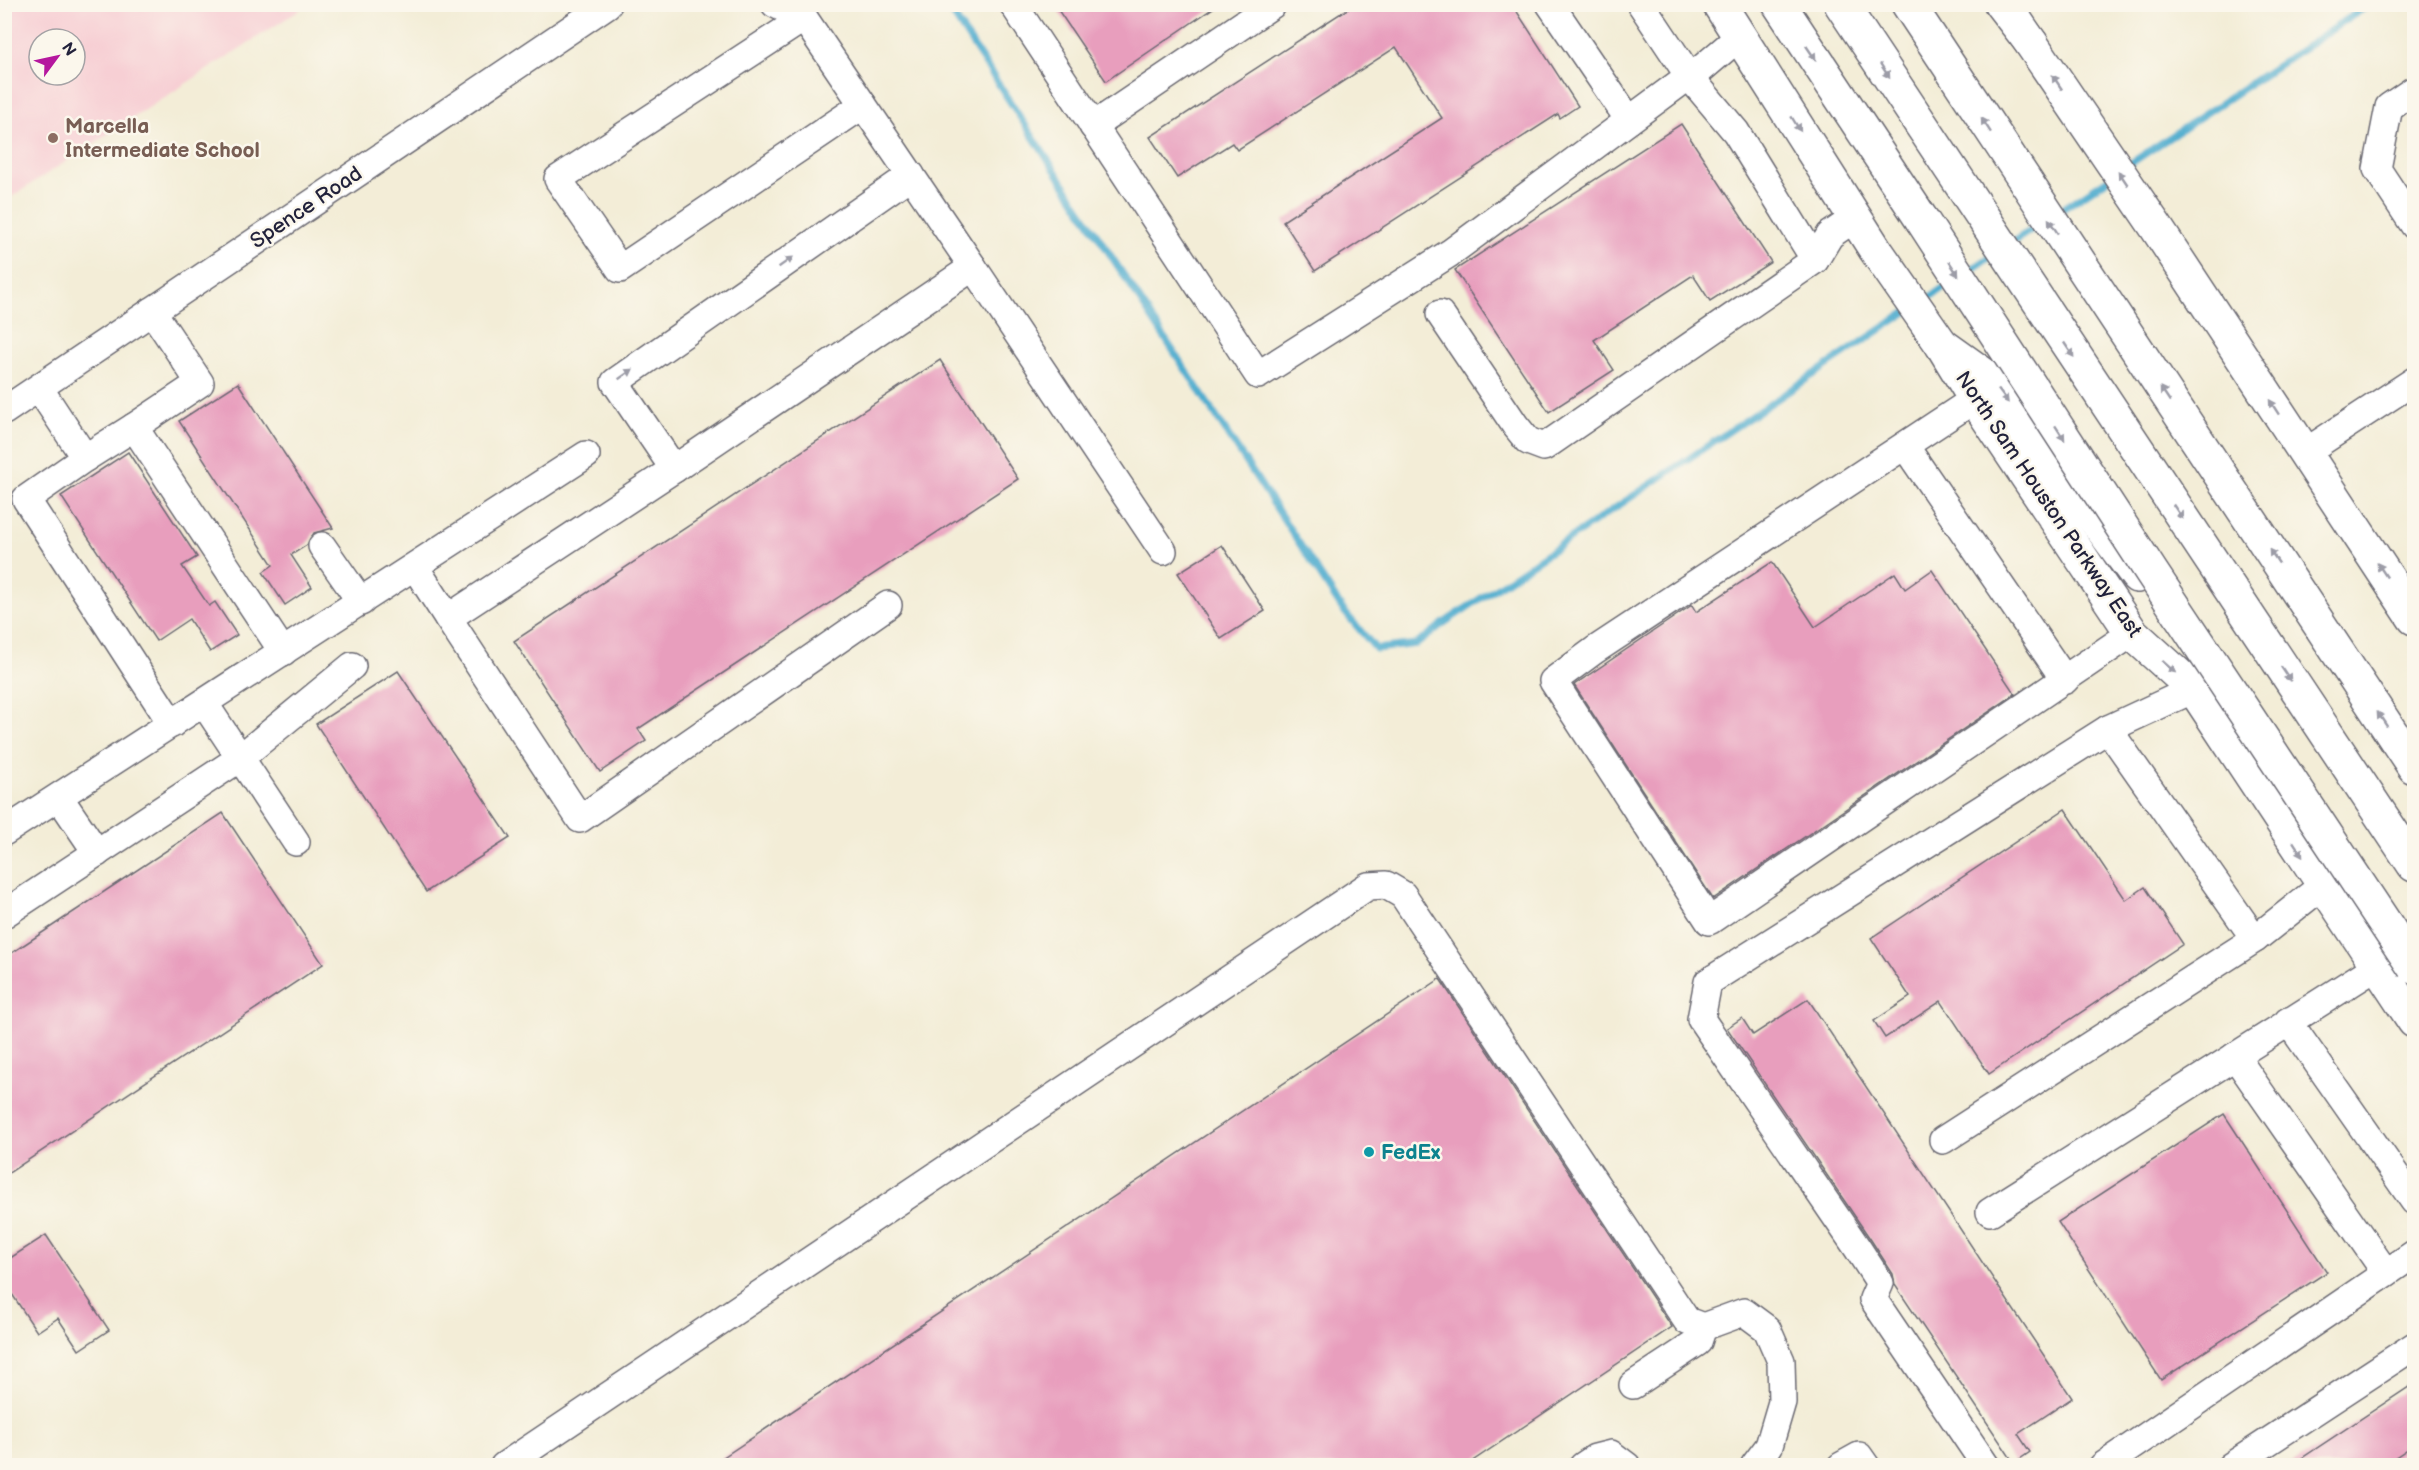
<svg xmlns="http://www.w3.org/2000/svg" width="2419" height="1470" font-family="'Balsamiq Sans',sans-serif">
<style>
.built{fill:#f7cfd4;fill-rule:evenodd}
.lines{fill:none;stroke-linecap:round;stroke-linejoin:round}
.stream{stroke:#51adcf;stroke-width:7}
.building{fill:#e89ebd}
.minor-casing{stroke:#6b6972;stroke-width:30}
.major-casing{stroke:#6b6972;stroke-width:36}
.highway-casing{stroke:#6b6972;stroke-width:36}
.minor{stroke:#fff;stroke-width:27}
.major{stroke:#fff;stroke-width:33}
.highway{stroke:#fff;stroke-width:33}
.highway-bridge-casing{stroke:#6b6972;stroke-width:36;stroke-linecap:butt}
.highway-bridge{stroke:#fff;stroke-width:33}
.oneway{fill:#9c9ca7}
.education-dot{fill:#8d6e63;stroke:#fbf7ec;stroke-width:2}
.culture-dot{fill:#0f9aa8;stroke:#fbf7ec;stroke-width:2}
.labels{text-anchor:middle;stroke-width:5;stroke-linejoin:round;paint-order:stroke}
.education-label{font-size:21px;font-weight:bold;fill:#785e54;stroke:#fbf7ec;text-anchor:start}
.street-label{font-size:21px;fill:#22223b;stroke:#fbf7ec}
.culture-label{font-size:21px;font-weight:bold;fill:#0d838f;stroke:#fbf7ec;text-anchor:start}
</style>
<rect width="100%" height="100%" fill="#fbf7ec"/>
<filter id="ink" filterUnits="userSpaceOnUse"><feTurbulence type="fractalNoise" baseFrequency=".0167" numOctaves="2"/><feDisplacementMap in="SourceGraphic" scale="12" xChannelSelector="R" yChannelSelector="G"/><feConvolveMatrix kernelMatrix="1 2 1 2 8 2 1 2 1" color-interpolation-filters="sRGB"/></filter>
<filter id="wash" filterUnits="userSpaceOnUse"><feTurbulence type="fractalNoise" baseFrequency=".008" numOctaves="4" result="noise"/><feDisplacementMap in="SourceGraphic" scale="24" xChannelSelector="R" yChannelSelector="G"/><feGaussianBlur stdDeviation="1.35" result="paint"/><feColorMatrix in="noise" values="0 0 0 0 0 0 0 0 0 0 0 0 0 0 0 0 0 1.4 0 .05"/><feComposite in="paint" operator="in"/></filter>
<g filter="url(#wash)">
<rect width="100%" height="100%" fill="#f3edd7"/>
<!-- built -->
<path class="built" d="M5 4H307V5L5 201ZM39 39H75V75H39Z"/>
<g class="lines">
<!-- stream -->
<g class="stream">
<path d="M946 4 1343 610 1376 649 1417 644 1444 623 1908 311"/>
<path d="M2125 167 2370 4"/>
<path d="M2058 212 2111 177"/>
<path d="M2010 244 2043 222"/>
<path d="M1968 272 1996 253"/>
<path d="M1923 302 1953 281"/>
</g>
</g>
<g id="blocks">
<!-- building -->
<g class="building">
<path d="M1054 4H1219L1106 81Z"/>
<path d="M1355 4H1512L1578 106 1560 118 1558 114 1315 271 1283 221 1442 118 1396 47 1237 150 1232 143 1177 178 1150 137Z"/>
<path d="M1681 124 1771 262 1710 301 1693 275 1594 340 1614 370 1549 412 1455 270Z"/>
<path d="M940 360 1018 479 638 729 646 741 600 772 514 641Z"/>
<path d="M238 383 333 528 314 533 307 545 291 555 312 587 285 605 263 572 273 565 179 421Z"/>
<path d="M128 452 197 557 182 566 209 606 215 602 237 635 210 652 189 619 156 641 61 496Z"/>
<path d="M1222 545 1265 611 1221 639 1178 573Z"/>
<path d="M1772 562 1815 627 1895 573 1905 589 1932 570 2015 694 1713 899 1574 685 1692 605 1696 612Z"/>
<path d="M398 671 510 838 426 892 316 724Z"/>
<path d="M2065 809 2126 900 2145 887 2183 944 1989 1074 1941 1001 1885 1038 1874 1021 1910 997 1871 938Z"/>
<path d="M223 813 323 964 4 1176V958Z"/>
<path d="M1440 979 1672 1327 1465 1466H710Z"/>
<path d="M1808 999 2072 1398 2018 1434 2030 1452 2014 1463 1895 1285 1893 1274 1871 1240 1727 1028 1742 1018 1753 1035Z"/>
<path d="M2224 1114 2327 1272 2161 1380 2058 1222Z"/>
<path d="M46 1235 109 1330 79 1350 58 1318 37 1332 4 1282V1262Z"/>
<path d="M2415 1383V1444L2382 1466H2290Z"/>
</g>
</g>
</g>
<g filter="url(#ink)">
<use href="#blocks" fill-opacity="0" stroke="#6b6972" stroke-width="1.5"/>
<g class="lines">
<defs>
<g id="minor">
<path d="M775 4 804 18 973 267"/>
<path d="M1013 4 1258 375 1450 253 1689 76 1736 132 1815 260"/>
<path d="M1550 4 1629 120"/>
<path d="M1641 4 1689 76 1699 71 1740 36"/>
<path d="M804 18 558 179 620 269 863 105"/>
<path d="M2414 90 2389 107 2377 169 2414 225"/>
<path d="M1093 126 1273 4"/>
<path d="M911 175 615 382 674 469 973 267 1163 551"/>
<path d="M1440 314 1515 425 1528 441 1544 447 1815 260 1830 235 1855 218"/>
<path d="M39 388 85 458 26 499 172 724"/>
<path d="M1975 399 1595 650 1553 681 1709 921 2132 633"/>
<path d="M4 411 608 4"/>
<path d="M134 427 200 383 152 311"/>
<path d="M1905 446 2065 680"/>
<path d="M2304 453 2414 381"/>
<path d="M85 458 134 427 283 652"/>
<path d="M674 469 448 618 580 819 888 605"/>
<path d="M322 546 361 602"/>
<path d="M415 567 448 618"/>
<path d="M204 703 296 842"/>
<path d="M2108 729 2255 939"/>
<path d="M59 797 97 853"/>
<path d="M4 832 586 455"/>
<path d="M4 914 240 758 352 666"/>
<path d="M2288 1021 2414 1201"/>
<path d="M2235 1056 2386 1273"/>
<path d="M1943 1140 2255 939 2322 886"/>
<path d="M1990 1212 2379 965"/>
<path d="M1633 1385 1698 1342 1703 1327"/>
<path d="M504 1466 1368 886 1386 885 1403 895 1687 1321 1703 1327 1744 1312 1767 1329 1781 1361 1782 1402 1769 1446 1754 1466"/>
<path d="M1583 1466 1595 1458 1611 1454 1627 1466"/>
<path d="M1841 1466 1859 1456 1866 1466"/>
<path d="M1986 1466 1873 1299 1880 1283 1858 1249 1701 1019 1708 982 2108 729 2194 689"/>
<path d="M2103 1466 2414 1254"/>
<path d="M2231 1466 2414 1346"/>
</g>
<g id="major">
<path d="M1719 4 1875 249 1942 345 1975 399 2132 633 2194 689 2414 1021"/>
<path d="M2016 21 2156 227 2414 618"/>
</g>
<g id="highway">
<path d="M1779 4 1922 220"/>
<path d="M1841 4 2414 865"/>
<path d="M1908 4 2414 767"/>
<path d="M2001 4 2032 44"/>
<path d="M1942 345 1991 380 2137 576"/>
</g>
</defs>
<!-- minor casing -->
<use href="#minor" class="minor-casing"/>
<!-- major casing -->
<use href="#major" class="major-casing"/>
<!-- highway casing -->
<use href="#highway" class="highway-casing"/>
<!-- minor -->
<use href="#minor" class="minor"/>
<!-- major -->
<use href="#major" class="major"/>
<!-- highway -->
<use href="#highway" class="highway"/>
<defs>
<path id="highway-bridge" d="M1922 220 2152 573 2414 967"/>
</defs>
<!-- highway-bridge casing -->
<use href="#highway-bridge" class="highway-bridge-casing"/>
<!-- highway-bridge -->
<use href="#highway-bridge" class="highway-bridge"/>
</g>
<!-- one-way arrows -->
<defs><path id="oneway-solid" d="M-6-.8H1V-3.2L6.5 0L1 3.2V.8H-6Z" transform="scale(1.5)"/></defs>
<g class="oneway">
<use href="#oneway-solid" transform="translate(1811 53) rotate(56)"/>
<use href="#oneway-solid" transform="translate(1885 71) rotate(57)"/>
<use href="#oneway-solid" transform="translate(2057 82) rotate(-124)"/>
<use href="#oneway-solid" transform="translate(1796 124) rotate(58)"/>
<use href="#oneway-solid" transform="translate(1986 125) rotate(-123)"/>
<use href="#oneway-solid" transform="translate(2123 178) rotate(-124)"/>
<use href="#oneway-solid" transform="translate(2053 226) rotate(-123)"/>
<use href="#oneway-solid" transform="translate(786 262) rotate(-35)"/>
<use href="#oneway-solid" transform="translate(1954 269) rotate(57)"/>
<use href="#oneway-solid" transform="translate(2069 350) rotate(56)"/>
<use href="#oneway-solid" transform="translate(626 374) rotate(-35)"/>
<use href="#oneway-solid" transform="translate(2165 394) rotate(-124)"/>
<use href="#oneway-solid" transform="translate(2003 396) rotate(53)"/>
<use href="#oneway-solid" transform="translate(2274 407) rotate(-123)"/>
<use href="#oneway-solid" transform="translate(2060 433) rotate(57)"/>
<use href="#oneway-solid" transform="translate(2178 512) rotate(56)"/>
<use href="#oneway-solid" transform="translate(2274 556) rotate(-124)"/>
<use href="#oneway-solid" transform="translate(2382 570) rotate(-124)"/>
<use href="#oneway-solid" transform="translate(2169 667) rotate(42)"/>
<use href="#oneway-solid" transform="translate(2286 674) rotate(56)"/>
<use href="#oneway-solid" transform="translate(2382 719) rotate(-124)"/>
<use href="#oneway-solid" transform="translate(2298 849) rotate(57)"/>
</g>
</g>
<!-- markers -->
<circle class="education-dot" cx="53" cy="138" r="6"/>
<circle class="culture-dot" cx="1369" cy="1152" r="6"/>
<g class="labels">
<!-- education labels -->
<g class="education-label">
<text x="65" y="133">Marcella<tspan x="65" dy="24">Intermediate School</tspan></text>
</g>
<!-- street labels -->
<g class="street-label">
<text transform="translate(306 207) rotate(-34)" y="7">Spence Road</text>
<text transform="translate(2049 504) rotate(56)" y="7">North Sam Houston Parkway East</text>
</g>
<!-- culture labels -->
<g class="culture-label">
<text x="1381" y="1159">FedEx</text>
</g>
</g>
<!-- margin -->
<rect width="2419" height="1470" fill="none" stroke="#fbf7ec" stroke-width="24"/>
<!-- north arrow -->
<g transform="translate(57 57) rotate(57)"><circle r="28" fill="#fbf7ec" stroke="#a4a2a5" stroke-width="1.5"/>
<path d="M0-4.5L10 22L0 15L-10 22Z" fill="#b5179e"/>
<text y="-9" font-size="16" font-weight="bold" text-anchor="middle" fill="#22223b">N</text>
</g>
</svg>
